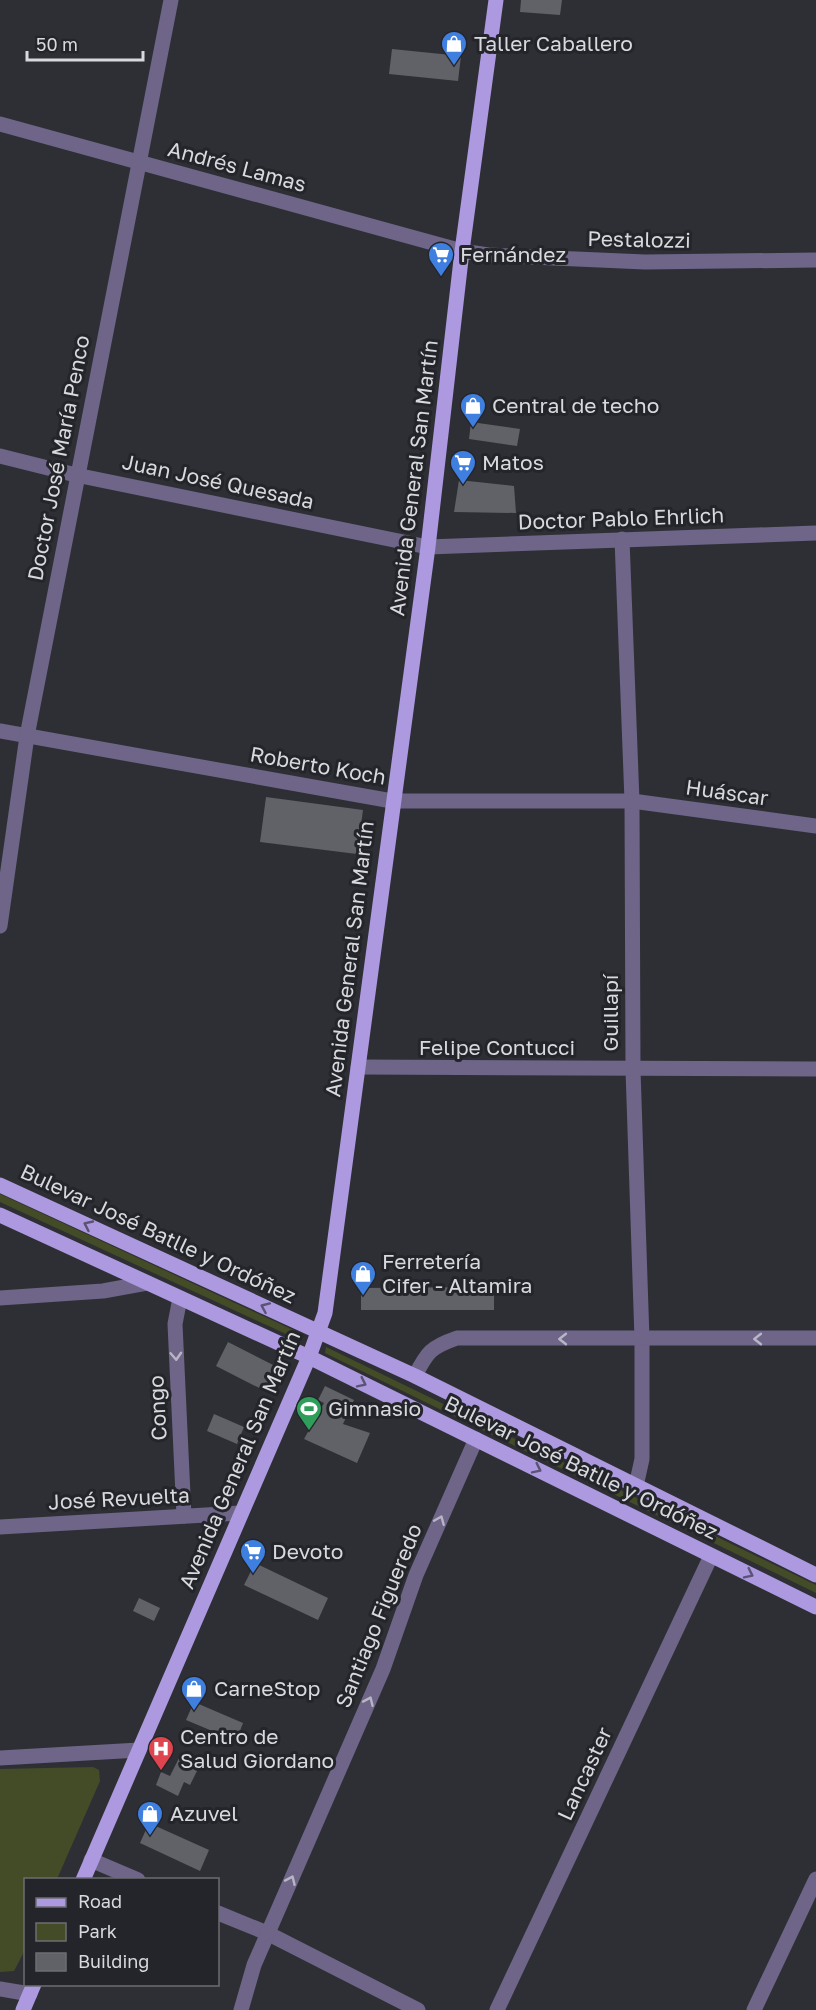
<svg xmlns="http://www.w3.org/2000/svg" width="816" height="2010" font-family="'Golos Text',sans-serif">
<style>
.green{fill:#434c27}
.building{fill:#606268}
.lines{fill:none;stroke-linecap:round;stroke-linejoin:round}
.minor{stroke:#6e6588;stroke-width:15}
.major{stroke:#ac99e0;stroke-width:15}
.oneway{stroke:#5a5373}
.oneway2{stroke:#b8b6c4}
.labels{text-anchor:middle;stroke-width:6;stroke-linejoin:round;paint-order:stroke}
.poi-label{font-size:21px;fill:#d8d9dd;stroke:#24252a;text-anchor:start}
.street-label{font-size:21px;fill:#d8d9dd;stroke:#24252a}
</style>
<rect width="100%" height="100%" fill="#2e2f34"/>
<!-- green -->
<g class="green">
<path d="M0 1194 302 1334 303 1339 299 1340 0 1202Z"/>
<path d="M326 1347 816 1585V1593L325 1353Z"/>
<path d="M93 1767 99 1770 100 1781 57 1879 26 1880 25 1950 14 1971 0 1972V1769Z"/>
</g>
<!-- building -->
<g class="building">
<path d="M521 0H562L560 15 520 12Z"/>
<path d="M392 49 461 56 458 81 389 74Z"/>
<path d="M471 422 520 429 517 446 469 439Z"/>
<path d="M459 480 514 486 516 513 454 512Z"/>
<path d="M266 797 363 810 357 854 260 842Z"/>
<path d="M494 1287V1310H361V1288Z"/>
<path d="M228 1342 277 1367 279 1374 269 1393 216 1366Z"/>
<path d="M325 1386 354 1400 343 1424 370 1433 357 1463 304 1439 324 1403 318 1400Z"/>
<path d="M214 1414 244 1427 237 1444 207 1431Z"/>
<path d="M255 1563 328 1598 318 1620 244 1585Z"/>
<path d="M139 1598 160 1608 154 1621 133 1611Z"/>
<path d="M194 1702 243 1723 236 1741 186 1720Z"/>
<path d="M181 1754 201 1763 190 1785 184 1782 178 1796 156 1785 161 1772 170 1776Z"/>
<path d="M149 1823 209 1850 200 1871 140 1843Z"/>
</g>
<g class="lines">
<!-- minor -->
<g class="minor">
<path d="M0 124 462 251 488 255 645 262 816 260"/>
<path d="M0 456 76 475 428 547 816 533"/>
<path d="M622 539 632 801 633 1070 642 1339V1459L636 1486"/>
<path d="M0 731 392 801H632L816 826"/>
<path d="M0 926 27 736 171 0"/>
<path d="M358 1067 816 1069"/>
<path d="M0 1298 103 1291 147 1283"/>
<path d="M180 1298 175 1324 184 1516"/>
<path d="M415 1376C427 1352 431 1347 457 1338H816"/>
<path d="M0 1527 240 1513"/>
<path d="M0 1758 139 1750"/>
<path d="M91 1860 138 1880"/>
<path d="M218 1913 267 1933 418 2010"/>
<path d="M0 1989 30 1994"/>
<path d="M241 2010 254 1965 383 1669 416 1575 476 1439"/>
<path d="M497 2010 711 1556"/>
<path d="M754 2010 816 1879"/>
</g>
<!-- major -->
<g class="major">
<path d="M0 1185 415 1376 816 1575"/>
<path d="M0 1215 309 1357 816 1607"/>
<path d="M83 1880 309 1357 325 1313 428 547 462 251 496 0"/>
<path d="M23 2010 34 1984"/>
</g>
</g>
<!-- one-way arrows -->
<defs><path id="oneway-chevron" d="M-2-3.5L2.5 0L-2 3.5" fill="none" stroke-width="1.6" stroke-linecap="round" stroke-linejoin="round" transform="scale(1.5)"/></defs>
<g class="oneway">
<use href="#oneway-chevron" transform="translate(88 1225) rotate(-155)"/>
<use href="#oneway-chevron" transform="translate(265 1307) rotate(-156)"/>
<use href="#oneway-chevron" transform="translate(362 1383) rotate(26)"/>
<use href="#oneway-chevron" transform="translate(537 1469) rotate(26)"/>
<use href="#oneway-chevron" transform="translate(749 1574) rotate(26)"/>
</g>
<g class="oneway2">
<use href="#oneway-chevron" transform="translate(563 1339) rotate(-180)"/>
<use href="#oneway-chevron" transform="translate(758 1339) rotate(180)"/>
<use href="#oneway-chevron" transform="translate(176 1356) rotate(87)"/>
<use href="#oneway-chevron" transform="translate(440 1520) rotate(-67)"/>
<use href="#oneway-chevron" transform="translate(369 1701) rotate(-66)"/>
<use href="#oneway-chevron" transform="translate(291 1880) rotate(-66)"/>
</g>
<!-- icons -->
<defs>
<symbol id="shop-pin" viewBox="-11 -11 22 30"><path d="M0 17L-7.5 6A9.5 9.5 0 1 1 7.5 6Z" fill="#3f7fe0" stroke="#24252a"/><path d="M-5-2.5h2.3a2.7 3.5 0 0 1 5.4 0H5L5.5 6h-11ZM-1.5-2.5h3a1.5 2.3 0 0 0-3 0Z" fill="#fff"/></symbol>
<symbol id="supermarket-pin" viewBox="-11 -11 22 30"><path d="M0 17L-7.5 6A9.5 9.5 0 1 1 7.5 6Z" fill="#3f7fe0" stroke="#24252a"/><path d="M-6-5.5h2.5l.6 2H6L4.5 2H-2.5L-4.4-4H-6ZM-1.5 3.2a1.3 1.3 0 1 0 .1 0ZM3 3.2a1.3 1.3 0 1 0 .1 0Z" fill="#fff"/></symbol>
<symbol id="stadium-pin" viewBox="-11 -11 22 30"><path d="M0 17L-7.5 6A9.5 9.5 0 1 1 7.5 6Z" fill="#2e9e5b" stroke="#24252a"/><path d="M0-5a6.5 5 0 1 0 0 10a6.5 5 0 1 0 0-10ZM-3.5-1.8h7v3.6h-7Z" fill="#fff"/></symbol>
<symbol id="hospital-pin" viewBox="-11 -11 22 30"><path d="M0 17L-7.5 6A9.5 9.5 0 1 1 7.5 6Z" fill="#e0444e" stroke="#24252a"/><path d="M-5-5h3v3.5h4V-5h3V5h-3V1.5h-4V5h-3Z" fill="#fff"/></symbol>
</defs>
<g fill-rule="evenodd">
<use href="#shop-pin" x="439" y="29" width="30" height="40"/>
<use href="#supermarket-pin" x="426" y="240" width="30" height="40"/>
<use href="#shop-pin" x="458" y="391" width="30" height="40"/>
<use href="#supermarket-pin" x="448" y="448" width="30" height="40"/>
<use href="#shop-pin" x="348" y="1259" width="30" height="40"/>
<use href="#stadium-pin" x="294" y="1394" width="30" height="40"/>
<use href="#supermarket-pin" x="238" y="1537" width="30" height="40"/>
<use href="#shop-pin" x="179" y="1674" width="30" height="40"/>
<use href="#hospital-pin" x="146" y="1734" width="30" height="40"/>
<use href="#shop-pin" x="135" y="1799" width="30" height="40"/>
</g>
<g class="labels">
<!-- poi labels -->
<g class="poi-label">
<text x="474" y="51">Taller Caballero</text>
<text x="460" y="262">Fernández</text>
<text x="492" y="413">Central de techo</text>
<text x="482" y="470">Matos</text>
<text x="382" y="1269">Ferretería<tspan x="382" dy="24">Cifer - Altamira</tspan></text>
<text x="328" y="1416">Gimnasio</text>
<text x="272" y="1559">Devoto</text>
<text x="214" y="1696">CarneStop</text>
<text x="180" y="1744">Centro de<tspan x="180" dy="24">Salud Giordano</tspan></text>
<text x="170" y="1821">Azuvel</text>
</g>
<!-- street labels -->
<g class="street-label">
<text transform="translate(237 167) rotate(15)" y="7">Andrés Lamas</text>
<text transform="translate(639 240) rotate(1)" y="7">Pestalozzi</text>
<text transform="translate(59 458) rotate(-79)" y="7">Doctor José María Penco</text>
<text transform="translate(414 478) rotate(-83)" y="7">Avenida General San Martín</text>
<text transform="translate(218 482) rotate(12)" y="7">Juan José Quesada</text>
<text transform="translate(621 519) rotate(-2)" y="7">Doctor Pablo Ehrlich</text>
<text transform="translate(318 766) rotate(10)" y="7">Roberto Koch</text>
<text transform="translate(727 793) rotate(8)" y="7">Huáscar</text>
<text transform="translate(350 959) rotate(-83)" y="7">Avenida General San Martín</text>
<text transform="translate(611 1013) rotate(-90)" y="7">Guillapí</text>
<text x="497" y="1055">Felipe Contucci</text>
<text transform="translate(158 1234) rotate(25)" y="7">Bulevar José Batlle y Ordóñez</text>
<text transform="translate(158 1408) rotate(-93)" y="7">Congo</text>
<text transform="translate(240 1460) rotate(-67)" y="7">Avenida General San Martín</text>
<text transform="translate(581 1468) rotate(26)" y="7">Bulevar José Batlle y Ordóñez</text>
<text transform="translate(119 1499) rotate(-3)" y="7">José Revuelta</text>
<text transform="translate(379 1616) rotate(-68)" y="7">Santiago Figueredo</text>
<text transform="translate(585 1774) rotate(-65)" y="7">Lancaster</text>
</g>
</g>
<!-- legend -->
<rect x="24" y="1878" width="195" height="108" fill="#24252a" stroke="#6c6d72" stroke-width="1.5"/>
<rect x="36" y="1898" width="30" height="9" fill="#ac99e0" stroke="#6c6d72" stroke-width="1.5"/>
<text x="78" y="1908" font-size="18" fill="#d8d9dd">Road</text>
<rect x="36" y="1923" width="30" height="18" fill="#434c27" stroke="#6c6d72" stroke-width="1.5"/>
<text x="78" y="1938" font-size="18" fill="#d8d9dd">Park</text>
<rect x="36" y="1953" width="30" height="18" fill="#606268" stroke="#6c6d72" stroke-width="1.5"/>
<text x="78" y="1968" font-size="18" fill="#d8d9dd">Building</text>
<!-- scale -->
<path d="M27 51v9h116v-9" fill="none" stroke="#d8d9dd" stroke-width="3"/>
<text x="36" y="51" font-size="18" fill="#d8d9dd" stroke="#24252a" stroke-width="4.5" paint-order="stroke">50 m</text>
</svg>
